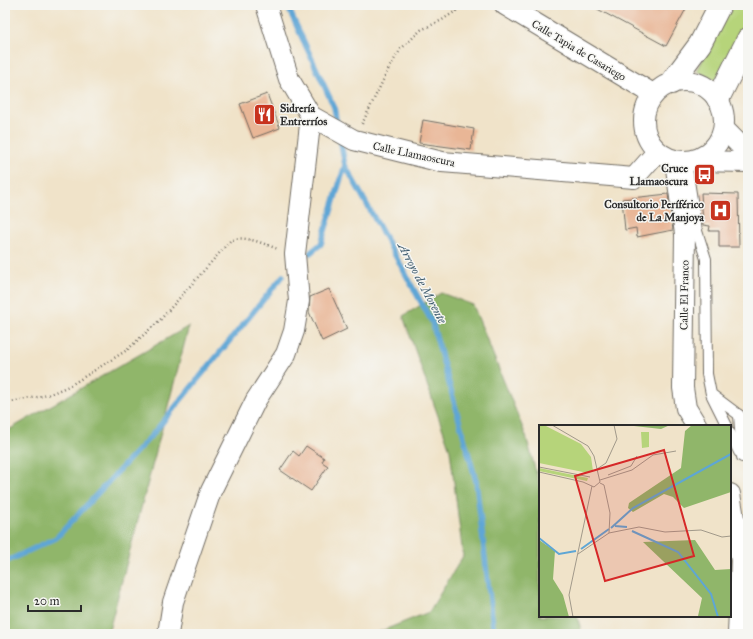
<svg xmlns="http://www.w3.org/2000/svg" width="753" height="639" font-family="'IM FELL Great Primer',serif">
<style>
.green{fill:#b6d47a;stroke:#708052}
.forest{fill:#90b66a;stroke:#5e704a}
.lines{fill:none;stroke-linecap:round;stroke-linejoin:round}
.stream{stroke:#5ea6d5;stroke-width:5.5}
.building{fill:#e9b696}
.lane-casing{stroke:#706b62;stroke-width:12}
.street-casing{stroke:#706b62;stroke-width:22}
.secondary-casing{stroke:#706b62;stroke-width:24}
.path{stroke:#706b62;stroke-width:2.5;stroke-dasharray:1 3;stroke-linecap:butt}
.lane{stroke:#fff;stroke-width:10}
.street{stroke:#fff;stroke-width:20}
.secondary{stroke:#fff;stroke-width:22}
.labels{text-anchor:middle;stroke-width:3;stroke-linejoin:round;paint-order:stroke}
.street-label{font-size:11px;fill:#2b2b2b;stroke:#f6f6f2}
.poi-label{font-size:11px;font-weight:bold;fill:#2b2b2b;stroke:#f6f6f2;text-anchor:end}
.water-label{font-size:12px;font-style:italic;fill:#3f5c6f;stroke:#f6f6f2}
.inset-river{fill:none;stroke:#5ea6d5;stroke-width:2}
.inset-road{fill:none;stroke:#a1998a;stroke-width:1}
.view{fill:#d62828;fill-opacity:0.15;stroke:#d62828;stroke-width:2}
.inset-edge{fill:none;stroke:#2b2b2b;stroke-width:2}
</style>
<rect width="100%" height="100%" fill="#f6f6f2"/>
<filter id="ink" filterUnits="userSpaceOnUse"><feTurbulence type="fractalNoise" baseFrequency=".025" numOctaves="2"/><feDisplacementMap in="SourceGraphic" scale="8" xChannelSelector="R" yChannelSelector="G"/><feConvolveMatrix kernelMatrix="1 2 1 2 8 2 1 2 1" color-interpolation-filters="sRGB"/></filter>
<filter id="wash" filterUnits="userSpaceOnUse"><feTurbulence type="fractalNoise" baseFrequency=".012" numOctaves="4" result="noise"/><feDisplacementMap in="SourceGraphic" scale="16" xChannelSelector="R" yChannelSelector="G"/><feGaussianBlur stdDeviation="0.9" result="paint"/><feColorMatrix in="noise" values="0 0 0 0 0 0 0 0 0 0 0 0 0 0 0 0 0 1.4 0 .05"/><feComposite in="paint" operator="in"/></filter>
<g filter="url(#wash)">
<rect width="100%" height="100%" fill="#f0e3c9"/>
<!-- green -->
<path class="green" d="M731 5H748V19L715 81 697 71Z"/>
<!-- forest -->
<g class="forest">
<path d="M441 293 473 305 526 436 540 487V616H577L582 634H374L429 612 463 556 450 450 403 316Z"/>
<path d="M189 326 108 634H5V432Z"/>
</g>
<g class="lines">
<!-- stream -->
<g class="stream">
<path d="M287 5 334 107 337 124"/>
<path d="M340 138 345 165 432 322 476 481 494 634"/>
<path d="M310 253 321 244 345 165"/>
<path d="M5 562 56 538 152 435 283 276"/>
</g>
</g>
<g id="blocks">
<!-- building -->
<g class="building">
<path d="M590 5H688L666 46Z"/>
<path d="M267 94 280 128 253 138 240 104Z"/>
<path d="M423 120 474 129 471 150 419 143Z"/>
<path d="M701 193 738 194 739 247H719V231H709L710 226 703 225Z"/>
<path d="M668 194 673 230 637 237 636 228 625 230 622 199Z"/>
<path d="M329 289 347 329 322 341 309 312 310 297Z"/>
<path d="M306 446 324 458 322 462 328 466 311 491 280 470 293 451 299 456Z"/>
</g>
</g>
</g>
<g filter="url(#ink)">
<use href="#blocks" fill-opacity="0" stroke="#706b62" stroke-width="1"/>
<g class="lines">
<defs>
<g id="lane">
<path d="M686 162 697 231 706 259 707 374 711 394 739 415 748 425"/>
<path d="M712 396 727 426"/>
<path d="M739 415 742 457"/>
<path d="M730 433 739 452"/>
</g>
<g id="street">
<path d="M266 5 289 79 311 116 354 140 442 162 634 178 657 152"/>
<path d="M505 5 653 94"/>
<circle cx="684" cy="121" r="40"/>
<path d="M724 129 748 153"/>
<path d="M675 161 685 234 683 388 686 408 697 426"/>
<path d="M694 161 748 162"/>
<path d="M730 494 741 560 738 634"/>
<path d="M168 634 173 602 211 491 256 400 286 354 294 331 299 301 295 254 311 116"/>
</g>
<g id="secondary">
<path d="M671 83 700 44 720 5"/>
<path d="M718 99 748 39"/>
</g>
</defs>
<!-- lane casing -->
<use href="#lane" class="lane-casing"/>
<!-- street casing -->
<use href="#street" class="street-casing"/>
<!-- secondary casing -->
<use href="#secondary" class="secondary-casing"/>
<!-- path -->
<g class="path">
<path d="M362 124 389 68 401 49 421 30 442 20 465 5"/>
<path d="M5 403 48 395 71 385 127 350 161 319 230 241C243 234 264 244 278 249"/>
</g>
<!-- lane -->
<use href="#lane" class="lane"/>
<!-- street -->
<use href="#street" class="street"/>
<!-- secondary -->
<use href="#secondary" class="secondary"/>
</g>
</g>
<!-- icons -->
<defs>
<symbol id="restaurant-square" viewBox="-11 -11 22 22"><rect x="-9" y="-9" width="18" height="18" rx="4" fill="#c8321e" stroke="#f6f6f2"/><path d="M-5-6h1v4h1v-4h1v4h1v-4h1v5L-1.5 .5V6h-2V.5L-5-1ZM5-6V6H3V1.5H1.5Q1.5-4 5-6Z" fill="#fff"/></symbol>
<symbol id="bus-square" viewBox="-11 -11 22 22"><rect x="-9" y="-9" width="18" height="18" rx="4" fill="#c8321e" stroke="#f6f6f2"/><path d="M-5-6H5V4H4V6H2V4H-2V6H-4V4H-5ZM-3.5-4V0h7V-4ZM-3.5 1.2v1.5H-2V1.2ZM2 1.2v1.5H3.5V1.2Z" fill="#fff"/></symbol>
<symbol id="hospital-square" viewBox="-11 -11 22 22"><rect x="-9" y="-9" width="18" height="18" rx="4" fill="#c8321e" stroke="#f6f6f2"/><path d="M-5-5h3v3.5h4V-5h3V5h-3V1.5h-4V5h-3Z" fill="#fff"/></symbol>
</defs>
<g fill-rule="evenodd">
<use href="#restaurant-square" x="252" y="102" width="25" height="25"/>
<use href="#bus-square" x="692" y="162" width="25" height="25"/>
<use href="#hospital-square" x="708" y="198" width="25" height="25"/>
</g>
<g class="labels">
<!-- street labels -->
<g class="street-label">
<text transform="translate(579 50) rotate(31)" y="4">Calle Tapia de Casariego</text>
<text transform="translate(414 154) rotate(12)" y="4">Calle Llamaoscura</text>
<text transform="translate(684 295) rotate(-89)" y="4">Calle El Franco</text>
</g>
<!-- poi labels -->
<g class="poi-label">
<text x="280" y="112" text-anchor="start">Sidrería<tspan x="280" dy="13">Entrerríos</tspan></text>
<text x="688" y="172">Cruce<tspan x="688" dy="13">Llamaoscura</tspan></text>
<text x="704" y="208">Consultorio Períférico<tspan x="704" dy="13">de La Manjoya</tspan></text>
</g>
<!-- water labels -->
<g class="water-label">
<text transform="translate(422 283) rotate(62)" y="4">Arroyo de Morente</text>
</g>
</g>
<!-- overview -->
<g transform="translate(539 425)">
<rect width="192" height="192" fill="#f0e3c9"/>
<path d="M0 0H5L42 19 52 32 54 46 49 48 0 38ZM102 7H110V22L103 23ZM0 43 49 53 48 56 0 46Z" fill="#b6d47a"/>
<path d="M86 0H131L122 4ZM153 0H192V67L145 83 134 72 125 69 94 87 89 83 90 78 142 43 146 6ZM0 115 16 126 14 154 24 170 30 192H0ZM156 115 176 145 192 144V192L159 191 163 173 104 117Z" fill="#90b66a"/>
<path class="inset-river" d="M76 101 88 102M72 103 94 83 192 29M93 106 139 127 172 169 179 192M0 113 20 129 37 126M42 124 70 104"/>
<path class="inset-road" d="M0 42 51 52M58 44 67 38 78 14 75 0M0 47 44 57 55 62 61 57 55 31 49 21 13 0M69 50 92 41 98 31M61 55 93 45 114 30 137 26M70 108 100 102 126 107 162 105 183 112 192 111M39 129 70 108 71 88 65 60 61 58M34 192 30 170 53 61"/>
<path class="view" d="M125 25 155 131 66 156 36 51Z"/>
<rect width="192" height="192" class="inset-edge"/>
</g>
<!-- margin -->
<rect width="753" height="639" fill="none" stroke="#f6f6f2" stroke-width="20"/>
<!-- scale -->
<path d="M28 605v6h53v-6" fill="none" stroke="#2b2b2b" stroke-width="2"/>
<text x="34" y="605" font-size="12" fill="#2b2b2b" stroke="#f6f6f2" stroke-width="3" paint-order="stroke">20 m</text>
</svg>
